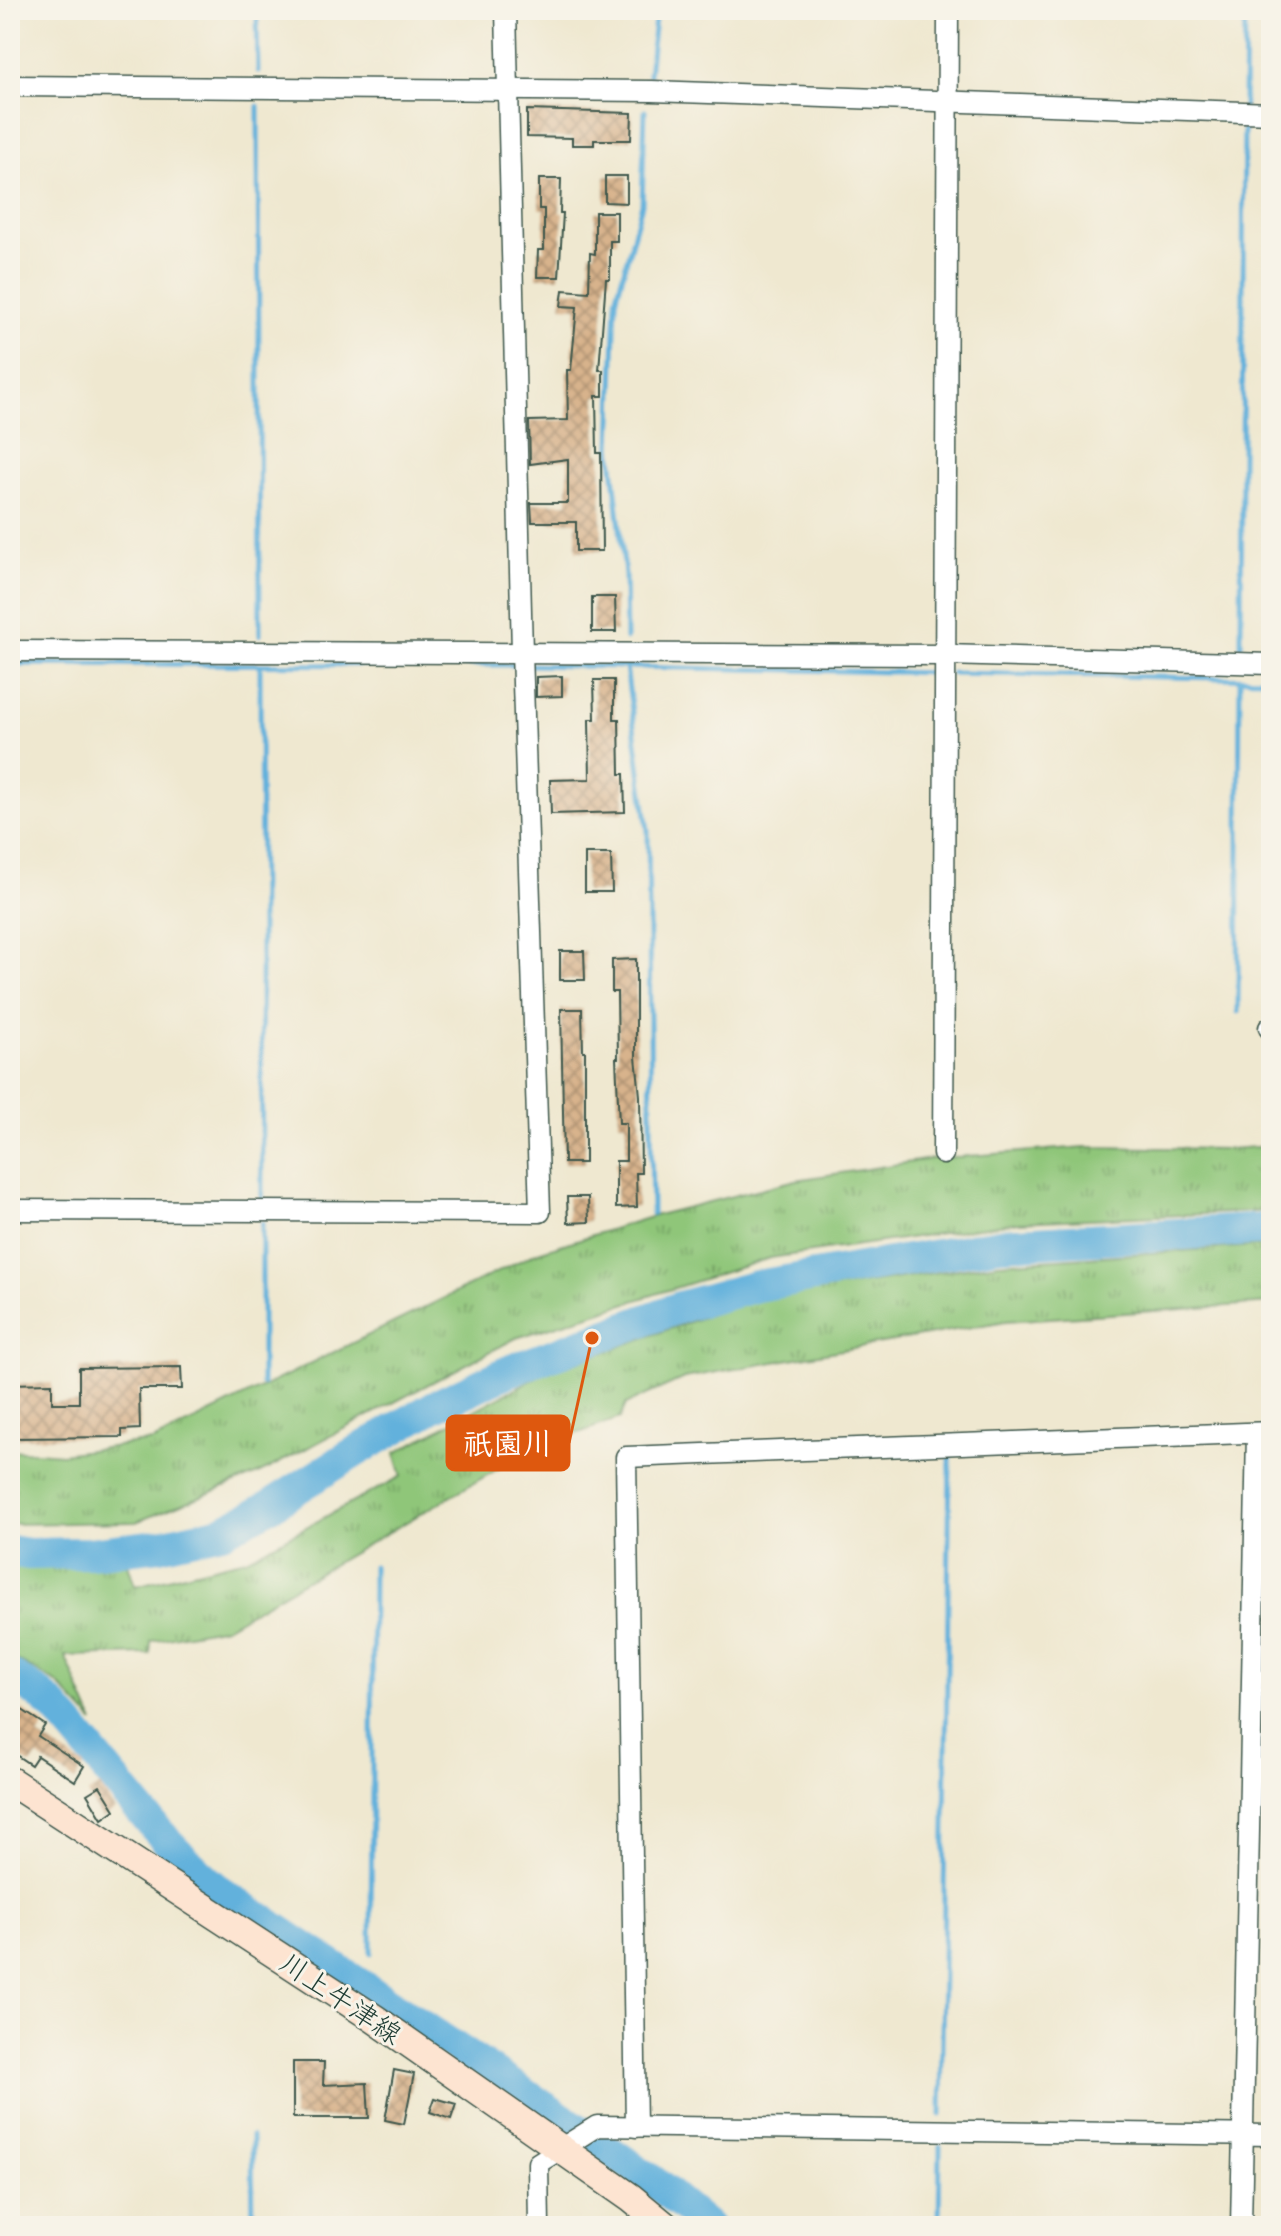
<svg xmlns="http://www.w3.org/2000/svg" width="1281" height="2236" font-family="Delius,'Klee One',sans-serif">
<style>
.grass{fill:url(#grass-tufts);stroke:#578256;stroke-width:2}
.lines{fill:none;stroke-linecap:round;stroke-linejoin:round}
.stream{stroke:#62b1dc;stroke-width:5}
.river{stroke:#62b1dc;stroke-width:32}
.building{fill:url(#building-cross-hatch)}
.minor-casing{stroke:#3e574b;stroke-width:23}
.secondary-casing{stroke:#3e574b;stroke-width:31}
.minor{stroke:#fff;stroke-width:20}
.secondary{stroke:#fde4d1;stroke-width:28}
.labels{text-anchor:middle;stroke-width:6;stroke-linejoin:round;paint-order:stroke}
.street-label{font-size:28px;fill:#1f3d34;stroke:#f7f3e8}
.leader{fill:none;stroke:#de580e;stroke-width:3}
.callout-dot{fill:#de580e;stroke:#f7f3e8;stroke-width:3}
.callout{fill:#de580e;stroke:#de580e;stroke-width:3}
.callout-label{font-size:30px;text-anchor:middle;font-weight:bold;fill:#fff}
</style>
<defs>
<pattern id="grass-tufts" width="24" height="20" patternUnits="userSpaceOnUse" patternTransform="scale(2)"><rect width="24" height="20" fill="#8fc679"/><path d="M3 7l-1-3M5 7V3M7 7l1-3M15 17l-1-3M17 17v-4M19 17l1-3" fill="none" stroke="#74a264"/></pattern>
<pattern id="building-cross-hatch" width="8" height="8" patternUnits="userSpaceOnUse" patternTransform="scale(2)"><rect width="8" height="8" fill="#d8b38c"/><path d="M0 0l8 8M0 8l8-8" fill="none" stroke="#af9373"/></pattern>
</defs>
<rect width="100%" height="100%" fill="#f7f3e8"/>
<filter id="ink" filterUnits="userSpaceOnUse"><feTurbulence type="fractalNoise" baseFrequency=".0125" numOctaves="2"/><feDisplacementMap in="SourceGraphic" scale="16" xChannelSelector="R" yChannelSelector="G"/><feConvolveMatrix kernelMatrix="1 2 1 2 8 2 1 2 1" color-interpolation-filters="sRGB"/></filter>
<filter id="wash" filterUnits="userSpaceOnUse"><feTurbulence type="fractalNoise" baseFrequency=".006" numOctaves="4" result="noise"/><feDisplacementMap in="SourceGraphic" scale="32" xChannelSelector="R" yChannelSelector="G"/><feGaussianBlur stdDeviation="1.8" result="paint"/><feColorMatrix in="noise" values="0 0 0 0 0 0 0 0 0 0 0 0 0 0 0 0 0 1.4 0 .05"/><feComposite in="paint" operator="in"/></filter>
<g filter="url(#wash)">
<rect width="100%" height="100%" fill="#efe8d0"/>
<!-- grass -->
<g class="grass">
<path d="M1271 1146V1211L1019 1222 770 1258 516 1338 258 1474 136 1522 10 1524V1450L62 1454 153 1441 538 1252 657 1215 796 1180 931 1159 1085 1147 1228 1149Z"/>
<path d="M1271 1245V1303L1006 1321 684 1378 626 1404 620 1418 529 1451 225 1627 151 1641 150 1654 65 1656 94 1723 58 1684 10 1656V1565L128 1564 135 1586 246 1559 402 1476 395 1453 542 1374 748 1301 999 1263Z"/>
</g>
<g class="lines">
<!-- stream -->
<g class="stream">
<path d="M257 10 258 71"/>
<path d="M649 75 656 10"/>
<path d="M258 106 260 635"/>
<path d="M1244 108 1245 10"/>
<path d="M626 639 625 574 611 447 616 300 642 204 645 111"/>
<path d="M1241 645 1244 118"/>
<path d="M10 664 518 665"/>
<path d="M260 665 262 1200"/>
<path d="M528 665 942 673"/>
<path d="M626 667 648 831 652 1214"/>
<path d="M952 673 1271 679"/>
<path d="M1238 1012 1240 678"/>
<path d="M262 1223V1384"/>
<path d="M371 1953 373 1566"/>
<path d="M941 2115 950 1458"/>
<path d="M252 2136 253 2226"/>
<path d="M939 2226 940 2147"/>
</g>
<!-- river -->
<g class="river">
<path d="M10 1551 28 1554 90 1553 160 1545 222 1531 260 1512 355 1452 433 1407 509 1371 680 1307 757 1286 1000 1244 1271 1229"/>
<path d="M10 1675 41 1695 54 1707C109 1769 156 1839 221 1892L569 2123 653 2181 707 2226"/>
</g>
</g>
<g id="blocks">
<!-- building -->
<g class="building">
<path d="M527 110 632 113 631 140H594V145H572V138L527 137Z"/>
<path d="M605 176H627V203L605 202Z"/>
<path d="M539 179H561L560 213H563L559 277H537L538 250H544V209H539Z"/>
<path d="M595 212H617V241H610V279H606L599 370H603V396H596L597 453H601L602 551H576V522H532L531 503H568V459L530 464 529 421 568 420 567 370H571L577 307 561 306 563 290 589 292 590 253 595 254Z"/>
<path d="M592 597H615L616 632H592Z"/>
<path d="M562 676V696L536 697V677Z"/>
<path d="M594 680H614V719H619L620 774H624L625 812 551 814 550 780 590 779 589 719H595Z"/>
<path d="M585 854H611L612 892H585Z"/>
<path d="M560 951H584L585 980H560Z"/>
<path d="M636 959V1057L640 1096 641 1173H636L637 1207 616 1208V1161H626V1123H619L616 1058H618L617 992H612V960Z"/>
<path d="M561 1009H582L583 1051H585V1163H564Z"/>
<path d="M567 1197H588L589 1222 568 1223Z"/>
<path d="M181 1367 182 1389H139L140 1429 122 1430V1437L10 1438V1384L52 1383V1403H79V1368Z"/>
<path d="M10 1702 45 1725 38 1736 84 1766 75 1781 37 1756 31 1765 10 1751Z"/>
<path d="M100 1786 115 1810 102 1819 87 1794Z"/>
<path d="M293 2062H324L323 2085 367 2083 369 2118H293Z"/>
<path d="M394 2070 414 2074 404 2124 385 2120Z"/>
<path d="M435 2098 456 2104 451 2119 430 2112Z"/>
</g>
</g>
</g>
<g filter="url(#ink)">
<use href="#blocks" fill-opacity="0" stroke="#3e574b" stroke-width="2"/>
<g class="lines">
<defs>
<g id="minor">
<path d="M10 86 652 91 1271 113"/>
<path d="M10 651 945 655 1271 664"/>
<path d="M1269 1028H1271"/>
<path d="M943 1154 948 10"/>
<path d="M10 1210 540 1212 522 652 506 10"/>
<path d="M636 2127 626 1457 1271 1432"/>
<path d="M539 2226 538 2163 597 2126 1271 2135"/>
<path d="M1241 2226 1257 1433"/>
</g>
<path id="secondary" d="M10 1781 375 2019 631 2198 665 2226"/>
</defs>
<!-- minor casing -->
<use href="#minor" class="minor-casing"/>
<!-- secondary casing -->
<use href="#secondary" class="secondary-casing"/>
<!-- minor -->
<use href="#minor" class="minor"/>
<!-- secondary -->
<use href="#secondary" class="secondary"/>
</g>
</g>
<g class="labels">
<!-- street labels -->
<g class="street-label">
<text transform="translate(341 1998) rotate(34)" y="10">川上牛津線</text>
</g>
</g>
<!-- callouts -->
<path class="leader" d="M592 1338L569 1443"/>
<circle class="callout-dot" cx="592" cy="1338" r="8"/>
<rect class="callout" x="447" y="1416" width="122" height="54" rx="8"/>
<g class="callout-label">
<text x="508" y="1454">祇園川</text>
</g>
<!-- margin -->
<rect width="1281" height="2236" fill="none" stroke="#f7f3e8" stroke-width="40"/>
</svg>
